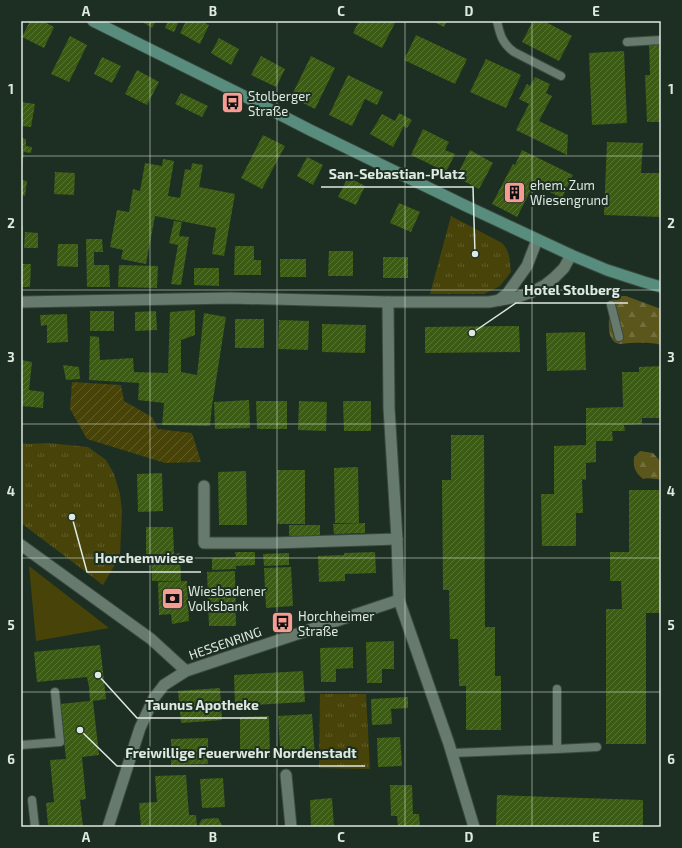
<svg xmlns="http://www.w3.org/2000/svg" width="682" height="848" font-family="'Exo 2',sans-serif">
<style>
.grass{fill:#484309}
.forest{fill:url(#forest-firs)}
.park{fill:url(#park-tufts)}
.garden{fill:url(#garden-furrows)}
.building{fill:url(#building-hatch)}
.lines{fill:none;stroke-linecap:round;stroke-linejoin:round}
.service-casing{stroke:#3a4940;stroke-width:10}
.minor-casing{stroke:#3a4940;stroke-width:13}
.secondary-casing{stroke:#3a4940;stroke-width:13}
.service{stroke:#667a6d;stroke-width:8}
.minor{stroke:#667a6d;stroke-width:11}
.secondary{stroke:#588d7e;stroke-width:11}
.grid{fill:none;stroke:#dee9e1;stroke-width:1;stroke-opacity:0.55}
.labels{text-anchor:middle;stroke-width:4;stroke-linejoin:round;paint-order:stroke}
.poi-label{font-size:13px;fill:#dee9e1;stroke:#1d2f23;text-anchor:start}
.street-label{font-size:13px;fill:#dee9e1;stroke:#1d2f23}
.leader{fill:none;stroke:#dee9e1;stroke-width:1.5}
.callout-dot{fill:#dee9e1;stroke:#1d2f23;stroke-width:1.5}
.callout-label{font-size:14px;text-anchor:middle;font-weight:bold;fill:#dee9e1;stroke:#1d2f23;stroke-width:4;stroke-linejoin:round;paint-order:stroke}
.neatline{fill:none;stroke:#dee9e1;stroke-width:1.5}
.grid-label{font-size:13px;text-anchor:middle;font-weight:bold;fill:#dee9e1}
</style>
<defs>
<pattern id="forest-firs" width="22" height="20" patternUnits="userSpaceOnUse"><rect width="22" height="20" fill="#5b561c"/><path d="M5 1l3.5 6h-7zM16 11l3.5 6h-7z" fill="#726e3d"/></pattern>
<pattern id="park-tufts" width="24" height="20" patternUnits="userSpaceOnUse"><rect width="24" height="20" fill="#484309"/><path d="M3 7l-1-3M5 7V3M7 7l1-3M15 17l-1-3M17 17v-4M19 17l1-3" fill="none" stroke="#625e2d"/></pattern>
<pattern id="garden-furrows" width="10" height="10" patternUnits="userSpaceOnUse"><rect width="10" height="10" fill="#484309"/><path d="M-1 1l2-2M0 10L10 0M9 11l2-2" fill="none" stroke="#625e2d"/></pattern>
<pattern id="building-hatch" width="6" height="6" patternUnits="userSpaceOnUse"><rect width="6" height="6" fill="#3c5b14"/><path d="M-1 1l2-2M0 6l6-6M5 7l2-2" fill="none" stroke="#587336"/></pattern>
</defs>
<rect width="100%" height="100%" fill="#1d2f23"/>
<!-- grass -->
<path class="grass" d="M29 566 109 628 36 641Z"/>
<!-- forest -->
<g class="forest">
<path d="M616 296H626L661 309V345C651 342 640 343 630 343 627 343 623 344 620 344 603 342 610 310 612 299Z"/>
<path d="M640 451 653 453 661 462V479C654 480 650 477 643 479 635 472 633 468 634 457Z"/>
</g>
<!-- park -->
<g class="park">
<path d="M451 216 502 243C510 251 510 262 511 272L500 286 484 294H430Z"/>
<path d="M21 443 28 444 48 443 88 447 106 460 114 474 120 494 122 511 120 556 103 585 21 523Z"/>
<path d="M320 694H366L370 769 319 768Z"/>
</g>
<!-- garden -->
<path class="garden" d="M72 382 121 385 124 401 152 417 158 429 192 433 201 462 165 463 87 439 70 409Z"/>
<!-- building -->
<g class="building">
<path d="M30 21H43L54 27 44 48 22 37Z"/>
<path d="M141 21H156L152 28Z"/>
<path d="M168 21H179L174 32 165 28Z"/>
<path d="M186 21H201L209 25 200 44 180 33Z"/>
<path d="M359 21H396L382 48 353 33Z"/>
<path d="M432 21H447L444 27Z"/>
<path d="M533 21H544L572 36 559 61 522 42Z"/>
<path d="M416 35 467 59 455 84 404 60Z"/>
<path d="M70 36 87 45 69 82 51 74Z"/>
<path d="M219 38 239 49 231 65 211 53Z"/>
<path d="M661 43V122H647L645 75H650L649 44Z"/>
<path d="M624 51 627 123 592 125 589 53Z"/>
<path d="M261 56 285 69 276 87 251 75Z"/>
<path d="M311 56 335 68 315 109 291 97Z"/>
<path d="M102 57 121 66 112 83 94 74Z"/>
<path d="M486 59 521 75 506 108 470 92Z"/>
<path d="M137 70 159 82 147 105 125 94Z"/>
<path d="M348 75 383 92 377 105 365 99 352 126 329 115Z"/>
<path d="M535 77 550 84 546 93 552 96 539 121 568 135 567 155 516 130 529 104 519 99 527 84 530 86Z"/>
<path d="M181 93 208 106 202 117 175 104Z"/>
<path d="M21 102 35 104 31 127 21 126Z"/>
<path d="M399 113 412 120 407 128 404 126 393 147 370 134 382 114 395 121Z"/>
<path d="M423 129 449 142 445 150 455 154 446 172 411 155Z"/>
<path d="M263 135 285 146 262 189 241 178Z"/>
<path d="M21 138 26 139V146L32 147 31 153 24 152 22 168H21Z"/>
<path d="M607 142 643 143 641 173H661V217L604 215Z"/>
<path d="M470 150 493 163 479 189 456 177Z"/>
<path d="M522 150 573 175 562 198 534 184 517 217 492 204 513 164 515 165Z"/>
<path d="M307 157 323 165 313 185 297 176Z"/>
<path d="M163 159 174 161 168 196 180 198 185 169 191 170 192 163 203 165 199 187 235 194 224 256 212 254 216 228 155 216 146 264 121 259 123 250 110 247 117 210 129 212 133 189 140 191 145 163 162 166Z"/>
<path d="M55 172 75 173 74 195 54 194Z"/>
<path d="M348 177 365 186 356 205 338 197Z"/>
<path d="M21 180 27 181 25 196 21 195Z"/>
<path d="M399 203 420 212 411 232 390 223Z"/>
<path d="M174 221 182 222 179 236 189 237 181 285 171 284 178 245 169 243Z"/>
<path d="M21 226H23L22 243H21Z"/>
<path d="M25 232 38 233V248H24Z"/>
<path d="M86 239H102L103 252H94V265H109L110 287H87Z"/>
<path d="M58 244H78V267L57 266Z"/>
<path d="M235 246H254V260H261V275H234Z"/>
<path d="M329 251H353V276H328Z"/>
<rect x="383" y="257" width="25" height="21"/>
<rect x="280" y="259" width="26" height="18"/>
<path d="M21 264H31L30 287H21Z"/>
<path d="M119 265 158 266 157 288 118 287Z"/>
<path d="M194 268H219V286L194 285Z"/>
<path d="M195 310V335L181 340V372L197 375 204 313 226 317 212 406 210 426 162 425 164 403 138 400 139 383 89 380 90 336 99 337 100 360 133 358 134 372 168 373 170 312Z"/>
<rect x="90" y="311" width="24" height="20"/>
<path d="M156 311 157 330 135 331V312Z"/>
<path d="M67 314 68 342 47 343V325L41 326 40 315Z"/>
<rect x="235" y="319" width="29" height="29"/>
<path d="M279 320 309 321 308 350 278 349Z"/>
<path d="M322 324 366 325 365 353 322 352Z"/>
<path d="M519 326 520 352 425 353V327Z"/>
<path d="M585 332 586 370 547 371 546 333Z"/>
<path d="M21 360 32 362 29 390 44 392 43 408 21 406Z"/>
<path d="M63 365 79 367 80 379 66 380Z"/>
<path d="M661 366V418H642V424L624 425 625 431H612L613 441H596V462L586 463V480L582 479 583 513H576V546H542L541 494H554V446L586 445V408L623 407 622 372H639V367Z"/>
<path d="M249 400 250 428 215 429 214 402Z"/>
<path d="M256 401H287V429H257Z"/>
<path d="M299 401 327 402 326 431 298 430Z"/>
<path d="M343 401H371V431H344Z"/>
<path d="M451 435H484L485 627H495V676H501V730H466V686H459L458 639H450L449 590H443L442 480H451Z"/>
<path d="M358 467 359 523H335L334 468Z"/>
<rect x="277" y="470" width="28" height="54"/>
<path d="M246 471 247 525H219L218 472Z"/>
<path d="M162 473 163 511 138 512 137 474Z"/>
<path d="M629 490H659L660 613H646V744H606V609H622L621 581H610V552H629Z"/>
<path d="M365 523V533L334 534 333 524Z"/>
<rect x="289" y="525" width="31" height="11"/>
<path d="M146 527H173L174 554 180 553 181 581H152L151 554H146Z"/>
<path d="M235 552H255V565L236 566V569L212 570V558L236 557Z"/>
<path d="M375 552 376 573 345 574V581L319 582 318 556 344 555V553Z"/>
<path d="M289 553V565L264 566 263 554Z"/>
<path d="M291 567 293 606 266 608 264 568Z"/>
<path d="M235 571 236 626H209L207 572Z"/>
<path d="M187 581 189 621 172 624 171 614 159 615 158 582Z"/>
<path d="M394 641V669H382V683H367L366 642Z"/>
<path d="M100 645 106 699 93 701 99 755 82 757 86 799 80 800 83 827H53L52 825H48L46 803 54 802 50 760 66 759 60 704 90 701 89 687 87 677 37 682 34 652Z"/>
<path d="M353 647V668L336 669V682H321L320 648Z"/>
<path d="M303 671 305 702 235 706 234 675Z"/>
<path d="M220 688 222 720 181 723 178 691Z"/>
<path d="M408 697V708L391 709 392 724 372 725 371 699Z"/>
<path d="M312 714 315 758 281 760 278 716Z"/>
<path d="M269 716 270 757H240V717Z"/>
<path d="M400 737 402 766 378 767 377 738Z"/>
<path d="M208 738V764L171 765V739Z"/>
<path d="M186 775 189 815H196L197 827H141L139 803 157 802 155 776Z"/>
<path d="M223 778 225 807 202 808 200 779Z"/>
<path d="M390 785H412L413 814H419L420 827H398L397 816H391Z"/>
<path d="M497 795 643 800V827H496Z"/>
<path d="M332 798 334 827H311L310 800Z"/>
<path d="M218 818 223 827H201L199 824 202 819Z"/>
</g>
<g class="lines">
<defs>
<g id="service">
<path d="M497 21C500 35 502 43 514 52L561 76"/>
<path d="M627 42 661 40"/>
<path d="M611 305 619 337"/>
<path d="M21 745 60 742 55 692"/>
<path d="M557 749 597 747"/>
<path d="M452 753 557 749V689"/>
<path d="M32 800 35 827"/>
</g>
<g id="minor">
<path d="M499 300 507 294 527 266 537 240"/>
<path d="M21 302 230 298 388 302H489L518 297 532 292 545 285 555 277 564 268 571 255"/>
<path d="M388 302 389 408 397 539 399 600 449 744 474 827"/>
<path d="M204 486V543H273L397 539"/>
<path d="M21 545 151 639 186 671"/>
<path d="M286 775 291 827"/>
<path d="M108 827 140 728 154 698 164 685 186 671 399 600"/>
</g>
<path id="secondary" d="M93 21 238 93 310 130 464 205 571 255 607 270 644 282 661 287"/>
</defs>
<!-- service casing -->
<use href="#service" class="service-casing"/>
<!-- minor casing -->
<use href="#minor" class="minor-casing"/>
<!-- secondary casing -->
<use href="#secondary" class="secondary-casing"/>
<!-- service -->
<use href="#service" class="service"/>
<!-- minor -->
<use href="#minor" class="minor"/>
<!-- secondary -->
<use href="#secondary" class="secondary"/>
</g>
<!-- grid -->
<path class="grid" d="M150 21V827M277 21V827M405 21V827M532 21V827M21 156H661M21 290H661M21 424H661M21 558H661M21 692H661"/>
<!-- icons -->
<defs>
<symbol id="bus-square" viewBox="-11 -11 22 22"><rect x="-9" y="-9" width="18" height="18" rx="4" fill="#f59c93" stroke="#1d2f23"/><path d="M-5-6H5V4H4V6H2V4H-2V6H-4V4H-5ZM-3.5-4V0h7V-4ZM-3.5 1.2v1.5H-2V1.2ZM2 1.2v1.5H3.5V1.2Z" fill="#111"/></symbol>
<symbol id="building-square" viewBox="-11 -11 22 22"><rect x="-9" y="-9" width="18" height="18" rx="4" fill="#f59c93" stroke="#1d2f23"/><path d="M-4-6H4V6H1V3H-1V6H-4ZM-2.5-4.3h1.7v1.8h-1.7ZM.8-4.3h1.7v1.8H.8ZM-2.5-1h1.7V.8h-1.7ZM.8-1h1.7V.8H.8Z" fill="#111"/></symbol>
<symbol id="bank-square" viewBox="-11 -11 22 22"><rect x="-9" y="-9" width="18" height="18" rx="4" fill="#f59c93" stroke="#1d2f23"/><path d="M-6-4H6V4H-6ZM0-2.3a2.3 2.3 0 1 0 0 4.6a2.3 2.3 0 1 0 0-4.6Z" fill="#111"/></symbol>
</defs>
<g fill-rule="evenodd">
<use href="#bus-square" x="220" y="90" width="25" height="25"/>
<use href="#building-square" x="502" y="180" width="25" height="25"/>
<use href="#bank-square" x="160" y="586" width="25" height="25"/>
<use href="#bus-square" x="270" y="610" width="25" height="25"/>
</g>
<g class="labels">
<!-- poi labels -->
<g class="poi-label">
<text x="248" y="101">Stolberger<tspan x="248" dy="15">Straße</tspan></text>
<text x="530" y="190">ehem. Zum<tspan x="530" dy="15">Wiesengrund</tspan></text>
<text x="188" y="596">Wiesbadener<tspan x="188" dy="15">Volksbank</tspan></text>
<text x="298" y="621">Horchheimer<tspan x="298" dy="15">Straße</tspan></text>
</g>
<!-- street labels -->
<g class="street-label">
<text transform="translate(225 643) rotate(-19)" y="5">HESSENRING</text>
</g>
</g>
<!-- callouts -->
<path class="leader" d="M475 254L473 187H321M472 333L516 303H628M72 517L87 572H201M98 675L137 718H267M80 730L117 766H365"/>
<g class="callout-dot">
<circle cx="475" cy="254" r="4"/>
<circle cx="472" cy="333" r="4"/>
<circle cx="72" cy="517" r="4"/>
<circle cx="98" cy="675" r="4"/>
<circle cx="80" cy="730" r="4"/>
</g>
<g class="callout-label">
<text x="397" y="179">San-Sebastian-Platz</text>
<text x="572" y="295">Hotel Stolberg</text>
<text x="144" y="563">Horchemwiese</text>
<text x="202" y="710">Taunus Apotheke</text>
<text x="241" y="758">Freiwillige Feuerwehr Nordenstadt</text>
</g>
<!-- border -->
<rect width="682" height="848" fill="none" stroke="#1d2f23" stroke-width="44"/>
<rect x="22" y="22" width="638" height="804" class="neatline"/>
<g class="grid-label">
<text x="86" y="16">A</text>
<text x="213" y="16">B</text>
<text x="341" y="16">C</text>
<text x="469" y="16">D</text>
<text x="596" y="16">E</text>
<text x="11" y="94">1</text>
<text x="671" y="94">1</text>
<text x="11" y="228">2</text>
<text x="671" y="228">2</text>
<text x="11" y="362">3</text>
<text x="671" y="362">3</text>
<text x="11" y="496">4</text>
<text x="671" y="496">4</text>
<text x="11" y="630">5</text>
<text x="671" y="630">5</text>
<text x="11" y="764">6</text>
<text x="671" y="764">6</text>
<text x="86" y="842">A</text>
<text x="213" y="842">B</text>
<text x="341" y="842">C</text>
<text x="469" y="842">D</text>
<text x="596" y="842">E</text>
</g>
</svg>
